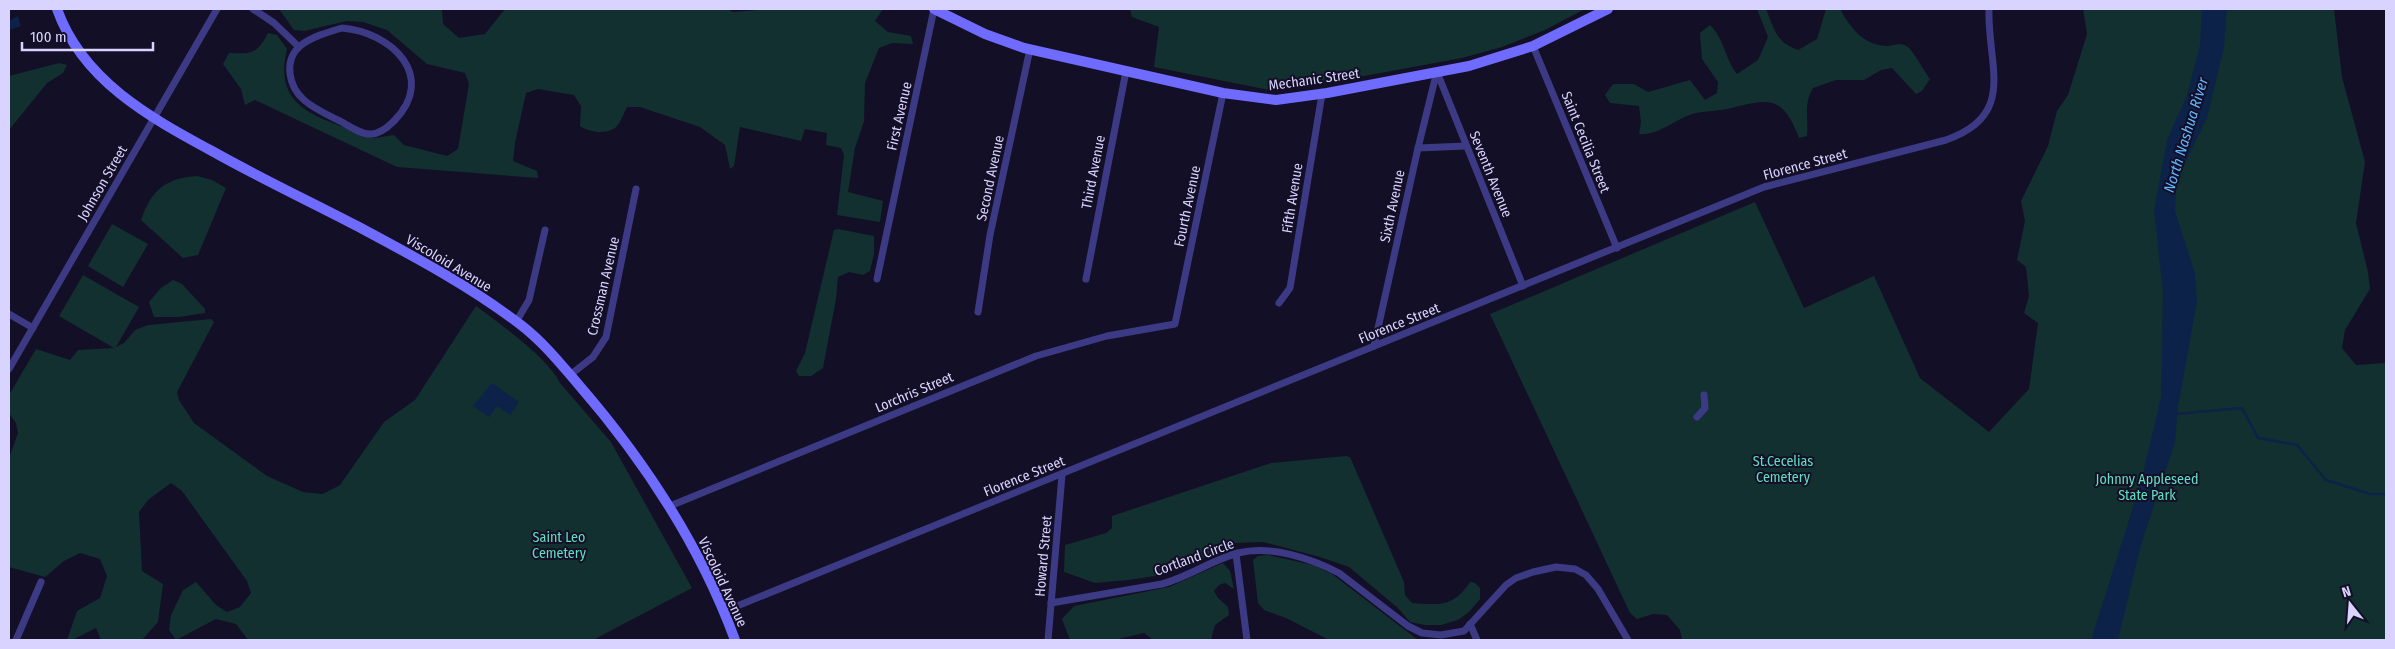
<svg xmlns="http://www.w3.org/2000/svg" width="2395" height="649" font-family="'Fira Sans Condensed',sans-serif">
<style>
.green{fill:#12302f}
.water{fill:#0c2248}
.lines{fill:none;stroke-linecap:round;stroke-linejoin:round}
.stream{stroke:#0c2248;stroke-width:2.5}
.minor{stroke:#3d3a85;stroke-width:7}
.secondary{stroke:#6f6bff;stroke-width:10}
.labels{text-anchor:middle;stroke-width:4;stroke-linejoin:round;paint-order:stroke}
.street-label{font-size:14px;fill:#d9d4ff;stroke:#130f26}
.park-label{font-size:14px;fill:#5fe0c0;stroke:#130f26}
.water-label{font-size:15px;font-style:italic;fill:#62b6ff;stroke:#130f26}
</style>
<rect width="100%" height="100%" fill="#130f26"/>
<!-- green -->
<g class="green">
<path d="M279 9H442L443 24 459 38 485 34 505 9H727L733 12 771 9H883L875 21 888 32 911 36 913 44 892 43 879 48 865 83 864 121 855 148 848 192 883 201 880 222 837 215 844 155 841 148 826 145 827 133 805 129 801 141 740 127 734 166 730 169 725 145 700 127 640 107H627C624 113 620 124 615 128 606 135 588 132 580 126L581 106 574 95 538 89 526 93 515 143 513 161 537 171 538 178 397 167 255 100 245 105 241 89 223 64 229 53C252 54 257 54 268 33L277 35 287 49C272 111 321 117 367 136L375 138 394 135 404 145 447 156 458 149 469 84 465 73 427 64 387 30 363 22 347 21 304 31 294 30Z"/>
<path d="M1130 9H1585L1545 30 1502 47 1462 58 1310 86 1269 90 1154 67 1159 27 1132 17Z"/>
<path d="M1757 9H1766C1775 30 1775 41 1798 50L1817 39 1826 9H1840C1850 27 1863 45 1886 46 1895 46 1899 41 1908 47 1914 52 1924 71 1930 79L1922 91 1916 94 1892 68 1881 70 1864 80H1836L1813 88C1803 105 1809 117 1807 136L1799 138C1782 93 1768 99 1727 109 1716 111 1703 111 1692 114 1674 120 1658 136 1639 134L1641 122 1639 106 1610 103 1605 95 1613 84H1634L1648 92 1690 80 1705 100 1717 93 1718 82 1702 59 1700 33 1710 25C1725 40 1724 57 1737 74L1758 60 1768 37Z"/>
<path d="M2083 9H2334L2342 77 2365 162 2356 223 2368 272 2370 289 2345 330 2342 348 2356 365 2386 363V640H1682L1680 630 1667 615 1653 614 1637 619 1630 613 1490 314 1755 202 1804 308 1874 276 1920 378 1989 432 2029 389 2038 323 2024 313 2029 296 2026 267 2017 260 2025 221 2021 201 2048 146 2057 111 2068 95 2087 34Z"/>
<path d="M59 63 67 65 63 73 47 83 9 130V76Z"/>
<path d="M197 176 212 180 226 188 198 255 183 258 141 220C151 190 166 178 197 176Z"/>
<path d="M112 224 148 244 123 287 88 266Z"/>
<path d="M838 229 874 236V254L870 271 863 275 849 272 838 277 836 299 823 368 811 376H799L796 371 805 353 834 230Z"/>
<path d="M83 275 139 307 116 347 124 343 135 330 148 325 211 319 214 322 177 392 179 400 194 423 267 476 303 492 323 494 340 485 384 422 415 400 476 306C499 323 548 358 560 383L611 442 692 588 593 640H248L236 624 216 619 176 640 169 630 171 615 183 590 196 582 216 605 227 612 240 607 251 593 247 581 182 491 171 483 148 500 139 512 142 571 163 584 158 622 142 640H101L96 628 72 640H67L77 611 100 598 107 576 100 559 80 553 64 561 45 577 9 567V458L18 433 16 423 9 413V395L36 349 70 360 78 350 114 348 59 316Z"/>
<path d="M173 280 182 284 205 309V313L179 317H154L149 302 161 288Z"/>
<path d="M1346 456 1350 457 1404 582 1405 595 1412 603C1441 605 1453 607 1470 582L1475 583 1480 588V599L1469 612 1458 620 1441 625H1425L1410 622 1398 608 1349 567 1320 557 1263 542 1236 543 1185 567 1162 575 1128 580 1095 583 1064 572 1065 545 1106 533 1112 528V516L1271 463Z"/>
<path d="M1268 555 1313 565 1332 574 1418 640H1329L1286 618 1264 610 1258 603 1253 560 1258 556Z"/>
<path d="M1223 563 1230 571 1234 589 1225 583 1219 585 1214 591 1218 598 1228 607 1229 615 1215 625 1211 640H1153L1144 633 1114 640H1070L1062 619 1074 606 1169 587Z"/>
</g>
<!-- water -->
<g class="water">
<path d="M2202 9H2227L2224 47 2207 118 2183 167 2176 189 2175 211 2195 273 2197 301 2178 407 2175 442 2141 545 2118 640H2091L2141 482 2161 397 2163 292 2154 211 2167 140 2187 95 2200 45Z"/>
<path d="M18 16 21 26 9 30V21Z"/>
<path d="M492 383 519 402 510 415 497 406 489 417 473 406Z"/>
</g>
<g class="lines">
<!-- stream -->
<path class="stream" d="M2175 414 2242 408 2258 438 2297 445 2326 480 2370 494H2386"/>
<!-- minor -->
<g class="minor">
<path d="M253 9 274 23 299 47"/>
<path d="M342 28C391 32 438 76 394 121 388 127 379 134 371 134 361 135 349 126 340 121 328 115 314 109 304 100 289 87 283 61 300 46 311 37 328 32 342 28Z"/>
<path d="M1533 46 1617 248"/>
<path d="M1437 72 1523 286"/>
<path d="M1418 148 1466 146"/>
<path d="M877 279 934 9"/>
<path d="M1086 279 1126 71"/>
<path d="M1279 303 1290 288 1322 94"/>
<path d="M978 312 990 235 1030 49"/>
<path d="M9 314 33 328"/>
<path d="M516 322 529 300 545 230"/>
<path d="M1374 346 1418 148 1437 71"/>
<path d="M9 369 217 9"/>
<path d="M570 375 593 357 606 337 636 189"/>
<path d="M1697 417 1705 408 1704 395"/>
<path d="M670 506 1036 356 1107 336 1175 324 1223 93"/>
<path d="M1236 554 1247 640"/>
<path d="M1051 603 1162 584C1188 577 1212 560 1238 553 1271 545 1310 558 1339 573L1408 626 1422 633 1441 635 1464 631 1506 585 1516 578 1533 572 1556 567 1575 569 1586 575 1598 589 1628 640"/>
<path d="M725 611 1764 187 1946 140C2018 115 1987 65 1989 9"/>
<path d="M1470 624 1477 640"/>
<path d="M16 640 41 582"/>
<path d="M1048 640 1062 475"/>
</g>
<!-- secondary -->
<g class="secondary">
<path d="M57 9C82 80 149 117 212 151 260 178 309 201 357 226 413 256 470 286 521 325 543 342 560 363 578 384 644 460 700 545 735 640"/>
<path d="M934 9 985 34 1024 48 1223 93 1276 100 1327 93 1469 66 1533 46 1608 9"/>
</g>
</g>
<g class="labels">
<!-- street labels -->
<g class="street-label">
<text transform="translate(1314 79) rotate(-8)" y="5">Mechanic Street</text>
<text transform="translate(899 116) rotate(-77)" y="5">First Avenue</text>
<text transform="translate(1586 142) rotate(68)" y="5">Saint Cecilia Street</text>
<text transform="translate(1805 164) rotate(-15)" y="5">Florence Street</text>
<text transform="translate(1093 172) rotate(-79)" y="5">Third Avenue</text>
<text transform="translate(1491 174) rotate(68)" y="5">Seventh Avenue</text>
<text transform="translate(990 178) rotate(-78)" y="5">Second Avenue</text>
<text transform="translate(102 183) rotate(-60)" y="5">Johnson Street</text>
<text transform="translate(1292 198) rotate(-81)" y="5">Fifth Avenue</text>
<text transform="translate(1187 206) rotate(-78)" y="5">Fourth Avenue</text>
<text transform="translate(1392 206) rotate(-78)" y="5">Sixth Avenue</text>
<text transform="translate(449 263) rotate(31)" y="5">Viscoloid Avenue</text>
<text transform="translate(603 286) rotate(-77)" y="5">Crossman Avenue</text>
<text transform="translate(1399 323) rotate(-22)" y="5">Florence Street</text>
<text transform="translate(914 392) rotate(-23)" y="5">Lorchris Street</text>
<text transform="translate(1024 476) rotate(-22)" y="5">Florence Street</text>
<text transform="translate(1043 556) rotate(-85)" y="5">Howard Street</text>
<text transform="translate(1194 557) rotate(-20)" y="5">Cortland Circle</text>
<text transform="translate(723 582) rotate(65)" y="5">Viscoloid Avenue</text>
</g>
<!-- park labels -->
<g class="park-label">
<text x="1783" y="466">St.Cecelias<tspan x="1783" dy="16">Cemetery</tspan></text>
<text x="2147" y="484">Johnny Appleseed<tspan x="2147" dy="16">State Park</tspan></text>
<text x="559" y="542">Saint Leo<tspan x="559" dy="16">Cemetery</tspan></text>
</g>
<!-- water labels -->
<g class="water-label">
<text transform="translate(2186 135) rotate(-73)" y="5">North Nashua River</text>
</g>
</g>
<!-- border -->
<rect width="2395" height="649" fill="none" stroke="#d9d4ff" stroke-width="20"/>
<!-- north arrow -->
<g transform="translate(2350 604) rotate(343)" stroke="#130f26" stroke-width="4" paint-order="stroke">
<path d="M0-4L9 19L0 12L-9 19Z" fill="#d9d4ff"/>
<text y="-8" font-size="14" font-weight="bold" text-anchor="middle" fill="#d9d4ff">N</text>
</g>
<!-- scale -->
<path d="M22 42v8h131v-8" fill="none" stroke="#d9d4ff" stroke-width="2.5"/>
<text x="30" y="42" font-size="15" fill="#d9d4ff" stroke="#130f26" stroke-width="4" paint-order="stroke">100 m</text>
</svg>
